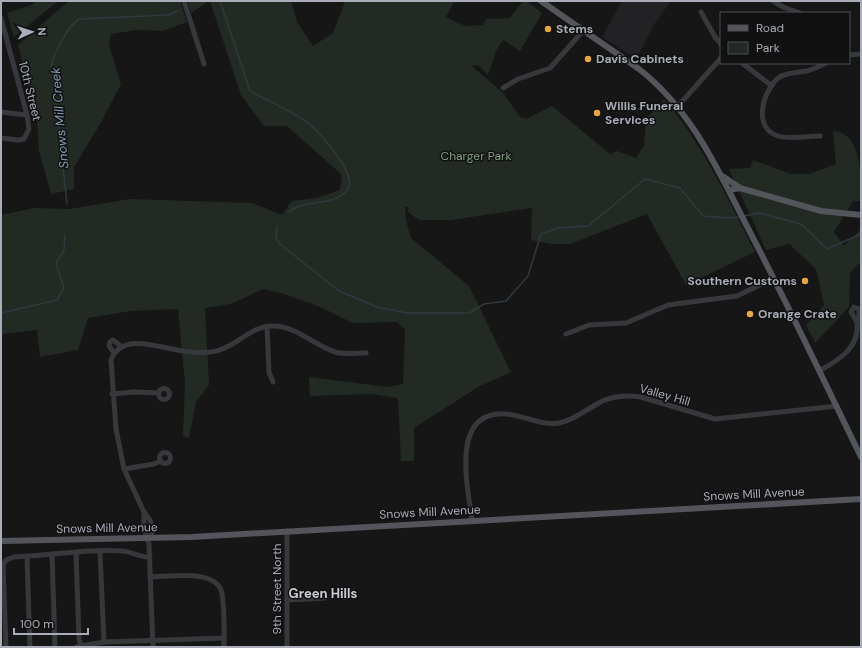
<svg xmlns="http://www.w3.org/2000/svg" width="862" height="648" font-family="'DM Sans',sans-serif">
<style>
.built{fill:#222224}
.green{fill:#222a23}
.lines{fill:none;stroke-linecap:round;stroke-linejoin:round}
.stream{stroke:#2f393f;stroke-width:1.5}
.minor{stroke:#37383c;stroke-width:5}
.major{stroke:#53555b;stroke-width:6}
.poi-dot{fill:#e7a93e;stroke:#111112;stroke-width:1.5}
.labels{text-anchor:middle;stroke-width:3;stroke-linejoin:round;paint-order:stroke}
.poi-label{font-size:12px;font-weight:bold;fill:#a8adb7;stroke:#111112;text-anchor:start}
.street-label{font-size:12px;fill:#a8adb7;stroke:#111112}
.park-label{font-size:12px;fill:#80a081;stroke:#111112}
.water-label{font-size:13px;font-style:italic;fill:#819bb0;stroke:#111112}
.neighbourhood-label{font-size:13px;font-weight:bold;fill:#c9ccd3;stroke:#111112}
</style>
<rect width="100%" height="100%" fill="#161617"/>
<!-- built -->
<path class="built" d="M622 1H671L655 23 636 59 602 37Z"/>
<!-- green -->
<g class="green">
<path d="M34 1H58L14 37 7 13 34 4Z"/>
<path d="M69 1H180L187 22 163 31 137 30 111 34 109 44 121 84 100 124 74 167V189L51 194 39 151 37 120 18 45Z"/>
<path d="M188 1H209L191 13Z"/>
<path d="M210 1H291L297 22 313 46 333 33 345 1H454L446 17 465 26 483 25 486 19 510 18 523 1H527L542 13 520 51 503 40 496 51 488 75 478 65 472 66 503 93 520 117 526 119 552 106 610 154 617 151 636 158 644 146 646 119 664 99C703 145 728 199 755 252L686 285 647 214 570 244H552L531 240 532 208 451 220H419L408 212 409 207H405L406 221 411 238 469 286 511 372 478 387 414 428V461H401L398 398 371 394 310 396 309 377 387 387 403 384 405 330 397 322 353 323 318 306 284 294 263 289 231 304 205 308 209 385 196 402 189 438 183 436 185 383 178 309 131 311 88 318 78 350 40 357 37 330 1 334V215L34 208 70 209 130 199 252 203 282 215 292 201 317 198 340 190 342 175 287 126H264L241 95Z"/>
<path d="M833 131C862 132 861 176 861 201H853L834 232 844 246 861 229V261L850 273 849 307 815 343 806 325 824 305 816 269 789 244 766 250 729 169 750 168 753 160 791 174H809L836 164Z"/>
</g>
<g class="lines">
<!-- stream -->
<g class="stream">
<path d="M220 1 250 91C268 101 287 109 304 120 317 128 358 175 348 189 334 208 304 198 289 212"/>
<path d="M189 2 190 1"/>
<path d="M67 204 52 66C52 55 70 24 79 19L168 15 178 11"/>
<path d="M744 216 759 213 801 224 827 249 861 234"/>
<path d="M277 226 276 238 280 244 339 291 377 307 407 313H469L484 304 506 301 528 276 541 234 558 228 588 226 645 179 680 188 703 216 728 218 740 217"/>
<path d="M1 313 57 300 64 288 56 263 64 250 65 235"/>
</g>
<!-- minor -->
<g class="minor">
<path d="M184 1 204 64"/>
<path d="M773 1 783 7 800 13"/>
<path d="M701 12 715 37 721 44"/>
<path d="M1 18 27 115 29 129 24 139 18 140 1 138"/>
<path d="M849 55 861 54"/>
<path d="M742 63 772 86"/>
<path d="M503 88 518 79 550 68 583 31"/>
<path d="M678 106 721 58"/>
<path d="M1 112 27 115"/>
<path d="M820 136C808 136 790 140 778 136 753 128 762 93 777 79 786 72 796 73 806 71 813 70 820 66 826 63"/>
<path d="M854 307 859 309V318L857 322 851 312Z"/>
<path d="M267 326 269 372 273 382"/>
<path d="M566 334 589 325 626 323 668 305 737 296 774 278"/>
<path d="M114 353 109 346 110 342 113 340 122 347"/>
<path d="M819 371C839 360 860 348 857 322"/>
<circle cx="164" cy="394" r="5.5"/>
<path d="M112 394 134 392 159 393"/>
<circle cx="165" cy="458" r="5.5"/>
<path d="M124 469 154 464 161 461"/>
<path d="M144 512V529L149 544 153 647"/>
<path d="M472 520C468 488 449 410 506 414 524 415 540 426 559 423 574 420 584 411 597 404 610 396 626 395 641 397L715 419 837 406"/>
<path d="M287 531V647"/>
<path d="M149 538 153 531 150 520 144 512 124 469 116 429 111 360C123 328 168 352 192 352 201 353 213 353 222 349 240 343 253 325 274 326 296 326 315 346 335 352 345 355 356 353 366 353"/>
<path d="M76 552 79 639 81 646"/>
<path d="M100 552 104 642"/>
<path d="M52 554 55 647"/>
<path d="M27 557 30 647"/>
<path d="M150 577C170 577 218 568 222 594 225 611 224 630 224 647"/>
<path d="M287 600 325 598"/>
<path d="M6 647 3 565 6 560 14 557C48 556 89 548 123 551 133 552 137 557 150 557"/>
<path d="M76 647 104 642 224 638"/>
</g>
<!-- major -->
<g class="major">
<path d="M541 1 639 69C695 113 720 175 752 236 790 309 825 383 861 457"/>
<path d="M724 177 740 188"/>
<path d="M729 190 740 188 821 211 861 215"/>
<path d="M1 541 192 537 861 499"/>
</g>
</g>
<!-- markers -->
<g class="poi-dot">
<circle cx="548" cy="29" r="4"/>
<circle cx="588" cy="59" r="4"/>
<circle cx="597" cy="113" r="4"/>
<circle cx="805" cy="281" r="4"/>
<circle cx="750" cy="314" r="4"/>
</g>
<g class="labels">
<!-- poi labels -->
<g class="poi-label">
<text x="556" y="33">Stems</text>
<text x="596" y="63">Davis Cabinets</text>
<text x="605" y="110">Willis Funeral<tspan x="605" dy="14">Services</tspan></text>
<text x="797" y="285" text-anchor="end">Southern Customs</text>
<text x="758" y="318">Orange Crate</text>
</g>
<!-- street labels -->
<g class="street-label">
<text transform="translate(30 91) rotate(76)" y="4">10th Street</text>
<text transform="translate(665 395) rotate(16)" y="4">Valley Hill</text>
<text transform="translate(754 494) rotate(-3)" y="4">Snows Mill Avenue</text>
<text transform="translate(430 512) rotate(-3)" y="4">Snows Mill Avenue</text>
<text transform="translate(107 528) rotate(-1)" y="4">Snows Mill Avenue</text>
<text transform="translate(277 589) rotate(-90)" y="4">9th Street North</text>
</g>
<!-- park labels -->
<g class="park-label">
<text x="476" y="160">Charger Park</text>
</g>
<!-- water labels -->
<g class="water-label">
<text transform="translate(59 118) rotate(-95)" y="5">Snows Mill Creek</text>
</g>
<!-- neighbourhood labels -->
<g class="neighbourhood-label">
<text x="323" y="598">Green Hills</text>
</g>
</g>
<!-- border -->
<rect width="862" height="648" fill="none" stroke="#a8adb7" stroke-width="4"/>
<!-- legend -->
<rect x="720" y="12" width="130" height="52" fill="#111112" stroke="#4d4f54"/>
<rect x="728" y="25" width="20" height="6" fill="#53555b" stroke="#4d4f54"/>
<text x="756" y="32" font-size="12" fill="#a8adb7">Road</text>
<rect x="728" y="42" width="20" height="12" fill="#222a23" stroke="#4d4f54"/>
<text x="756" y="52" font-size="12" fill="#a8adb7">Park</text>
<!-- north arrow -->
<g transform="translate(32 32) rotate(87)" stroke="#111112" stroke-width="3" paint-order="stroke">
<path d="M0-3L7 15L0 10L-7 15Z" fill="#a8adb7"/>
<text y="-6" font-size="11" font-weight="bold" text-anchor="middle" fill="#a8adb7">N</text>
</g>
<!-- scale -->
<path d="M14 628v6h74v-6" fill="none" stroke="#a8adb7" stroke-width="2"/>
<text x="20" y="628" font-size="12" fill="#a8adb7" stroke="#111112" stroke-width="3" paint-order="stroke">100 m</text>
</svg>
